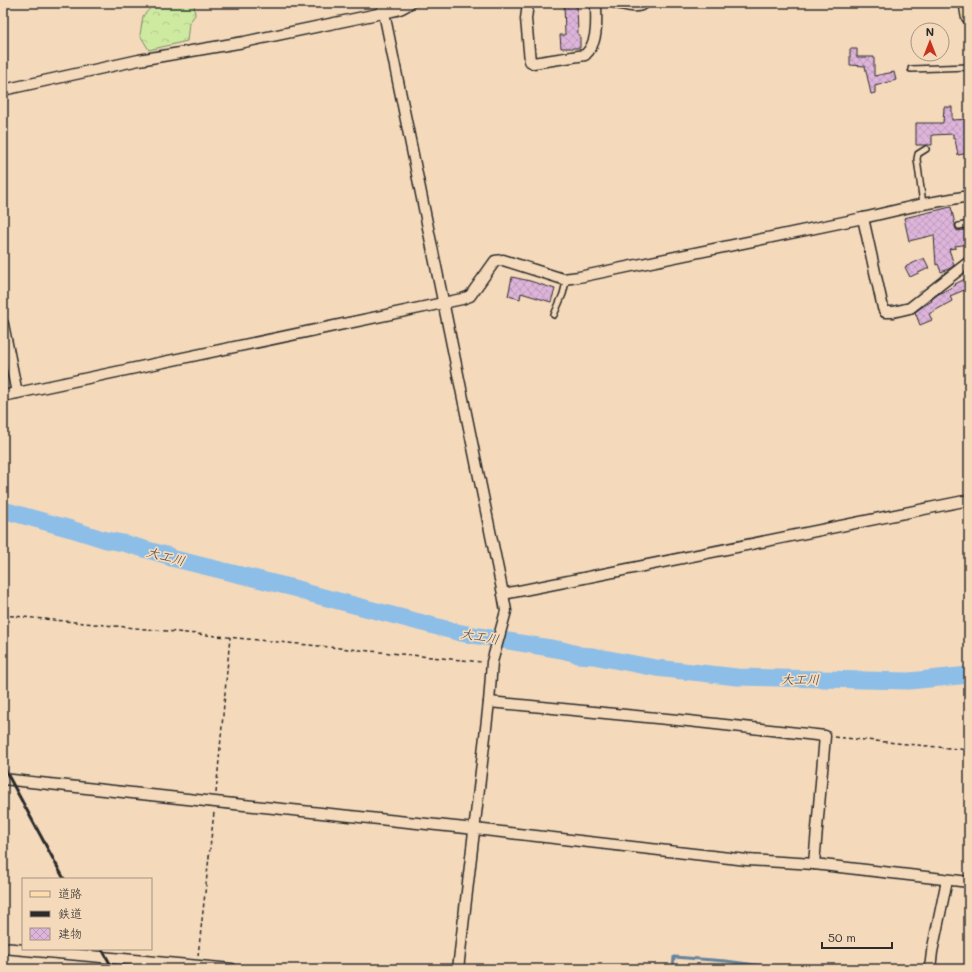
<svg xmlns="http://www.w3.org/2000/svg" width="972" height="972" font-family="Mali,'Klee One',sans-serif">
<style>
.forest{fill:url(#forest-crowns);stroke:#7c8a66}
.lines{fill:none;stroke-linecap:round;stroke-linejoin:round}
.stream{stroke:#65839c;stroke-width:3}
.river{stroke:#8cbee8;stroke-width:17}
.building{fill:url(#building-cross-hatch);stroke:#2b2b2b}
.service-casing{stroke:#2b2b2b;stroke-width:8}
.minor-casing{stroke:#2b2b2b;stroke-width:13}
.primary-casing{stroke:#2b2b2b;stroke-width:18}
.path{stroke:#2b2b2b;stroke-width:1.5;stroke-dasharray:4 3;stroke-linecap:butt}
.service{stroke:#f4d9bb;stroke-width:5}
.minor{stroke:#f4d9bb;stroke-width:10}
.primary{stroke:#fcdcac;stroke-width:15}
.rail{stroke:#2b2b2b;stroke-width:3}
.labels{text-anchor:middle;stroke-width:3.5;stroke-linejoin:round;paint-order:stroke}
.water-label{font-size:13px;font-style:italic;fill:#3e4851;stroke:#f4d9bb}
</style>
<defs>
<pattern id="forest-crowns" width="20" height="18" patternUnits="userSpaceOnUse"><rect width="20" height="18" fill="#ceeaa1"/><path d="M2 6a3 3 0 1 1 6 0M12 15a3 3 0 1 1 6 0" fill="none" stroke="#b1c98b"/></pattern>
<pattern id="building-cross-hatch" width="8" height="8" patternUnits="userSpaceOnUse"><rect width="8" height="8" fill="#ddb4da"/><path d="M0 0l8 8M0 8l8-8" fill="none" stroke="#be9bbb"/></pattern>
</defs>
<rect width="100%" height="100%" fill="#f4d9bb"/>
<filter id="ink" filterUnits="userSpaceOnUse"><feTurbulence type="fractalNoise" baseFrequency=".025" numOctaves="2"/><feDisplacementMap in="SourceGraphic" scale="8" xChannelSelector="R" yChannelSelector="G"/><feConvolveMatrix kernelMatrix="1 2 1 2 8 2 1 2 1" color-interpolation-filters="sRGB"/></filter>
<g filter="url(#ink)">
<!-- forest -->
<path class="forest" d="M155 3H194L195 15 189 23 187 41 149 50 140 35 143 16Z"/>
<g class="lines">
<!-- stream -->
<path class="stream" d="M673 969 674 957 726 961 770 967 800 969"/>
<!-- river -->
<path class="river" d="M3 510 71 529 106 540 123 543 169 556 171 558 302 590 304 592 461 633 562 650 577 654 578 655 593 656 656 668 737 677 909 681 969 675"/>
</g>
<!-- building -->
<g class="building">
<path d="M564 3H577L578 35H580V48H561L560 35H565Z"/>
<path d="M850 49H857V57H874V76L894 72 896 80 875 86V93L871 94 865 66 850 65Z"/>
<path d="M944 107H952V120L969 119V136H965L969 153 958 155 955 139H953V134L932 135V145H916V123H943Z"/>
<path d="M951 207 955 224V227L957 231 969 229V244L955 246 956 248 949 249 954 265 949 269 941 272 938 264 936 265 934 235 909 241 904 218Z"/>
<path d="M924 258 929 268 910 277 905 267Z"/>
<path d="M512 277 530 281 555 289 551 302 521 293 520 299 508 296Z"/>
<path d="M969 277V288L950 296 952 301 929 314 932 320 920 325 915 312 925 305 932 301 931 300 937 295 956 285 955 284Z"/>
</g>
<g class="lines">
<defs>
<g id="service">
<path d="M911 69 969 67"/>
<path d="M923 204 917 159 918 154 926 149"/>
<path d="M959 226 969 224"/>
<path d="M554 315 563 294 567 278"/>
</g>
<g id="minor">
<path d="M382 3 503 594 506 611 492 662 489 702 458 969"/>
<path d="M528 3 526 19 530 61 533 63 585 55C599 42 596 21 596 3"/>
<path d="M616 3C627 5 636 9 645 3"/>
<path d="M3 90 139 60 244 42 392 11C399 10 404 8 410 3"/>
<path d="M863 218 883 308 885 312H893L910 308 969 262"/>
<path d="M3 324 17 393"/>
<path d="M3 396 462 299 470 296 495 261 503 260 563 279 579 277 863 218 923 204 969 196"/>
<path d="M503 594 559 583 969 500"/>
<path d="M489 702 688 721 825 736 814 864"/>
<path d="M3 779 215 802 475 829 747 860 814 864 969 882"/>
<path d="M3 948 232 969"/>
<path d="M930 969 932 952 947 880"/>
</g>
<path id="primary" d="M967 3 969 16"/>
</defs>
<!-- service casing -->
<use href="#service" class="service-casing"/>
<!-- minor casing -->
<use href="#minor" class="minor-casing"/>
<!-- primary casing -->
<use href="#primary" class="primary-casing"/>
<!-- path -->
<g class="path">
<path d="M3 615 482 662"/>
<path d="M834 737 969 750"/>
<path d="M216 793 230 637"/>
<path d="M198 956 214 812"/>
</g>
<!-- service -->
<use href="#service" class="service"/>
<!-- minor -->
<use href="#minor" class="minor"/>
<!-- primary -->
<use href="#primary" class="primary"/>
<!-- rail -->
<g class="rail">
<path d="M3 766 64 879"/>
<path d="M102 949 113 969"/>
</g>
</g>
</g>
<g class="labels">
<!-- water labels -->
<g class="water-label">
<text transform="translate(166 556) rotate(15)" y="5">大工川</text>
<text transform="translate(480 636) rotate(10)" y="5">大工川</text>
<text transform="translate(800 679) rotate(1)" y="5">大工川</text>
</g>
</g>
<!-- margin -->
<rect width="972" height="972" fill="none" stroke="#f4d9bb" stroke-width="16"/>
<rect x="8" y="8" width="956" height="956" fill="none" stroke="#2b2b2b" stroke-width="1.5" filter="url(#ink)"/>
<!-- legend -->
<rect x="22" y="878" width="130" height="72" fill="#f4d9bb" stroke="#a49381"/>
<rect x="30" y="891" width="20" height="6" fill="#fcdcac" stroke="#a49381"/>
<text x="58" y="898" font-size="12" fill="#2b2b2b">道路</text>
<rect x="30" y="911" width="20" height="6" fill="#2b2b2b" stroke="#a49381"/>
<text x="58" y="918" font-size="12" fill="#2b2b2b">鉄道</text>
<rect x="30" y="928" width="20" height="12" fill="url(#building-cross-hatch)" stroke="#a49381"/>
<text x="58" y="938" font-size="12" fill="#2b2b2b">建物</text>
<!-- north arrow -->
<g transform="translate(930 42)"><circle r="19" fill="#f4d9bb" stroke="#a49381"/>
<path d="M0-3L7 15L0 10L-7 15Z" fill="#c8321e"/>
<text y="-6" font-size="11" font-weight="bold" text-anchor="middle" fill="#2b2b2b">N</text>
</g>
<!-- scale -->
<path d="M822 942v6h70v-6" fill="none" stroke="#2b2b2b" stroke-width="2"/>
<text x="828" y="942" font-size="12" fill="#2b2b2b" stroke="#f4d9bb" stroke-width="3" paint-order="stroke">50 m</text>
</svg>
